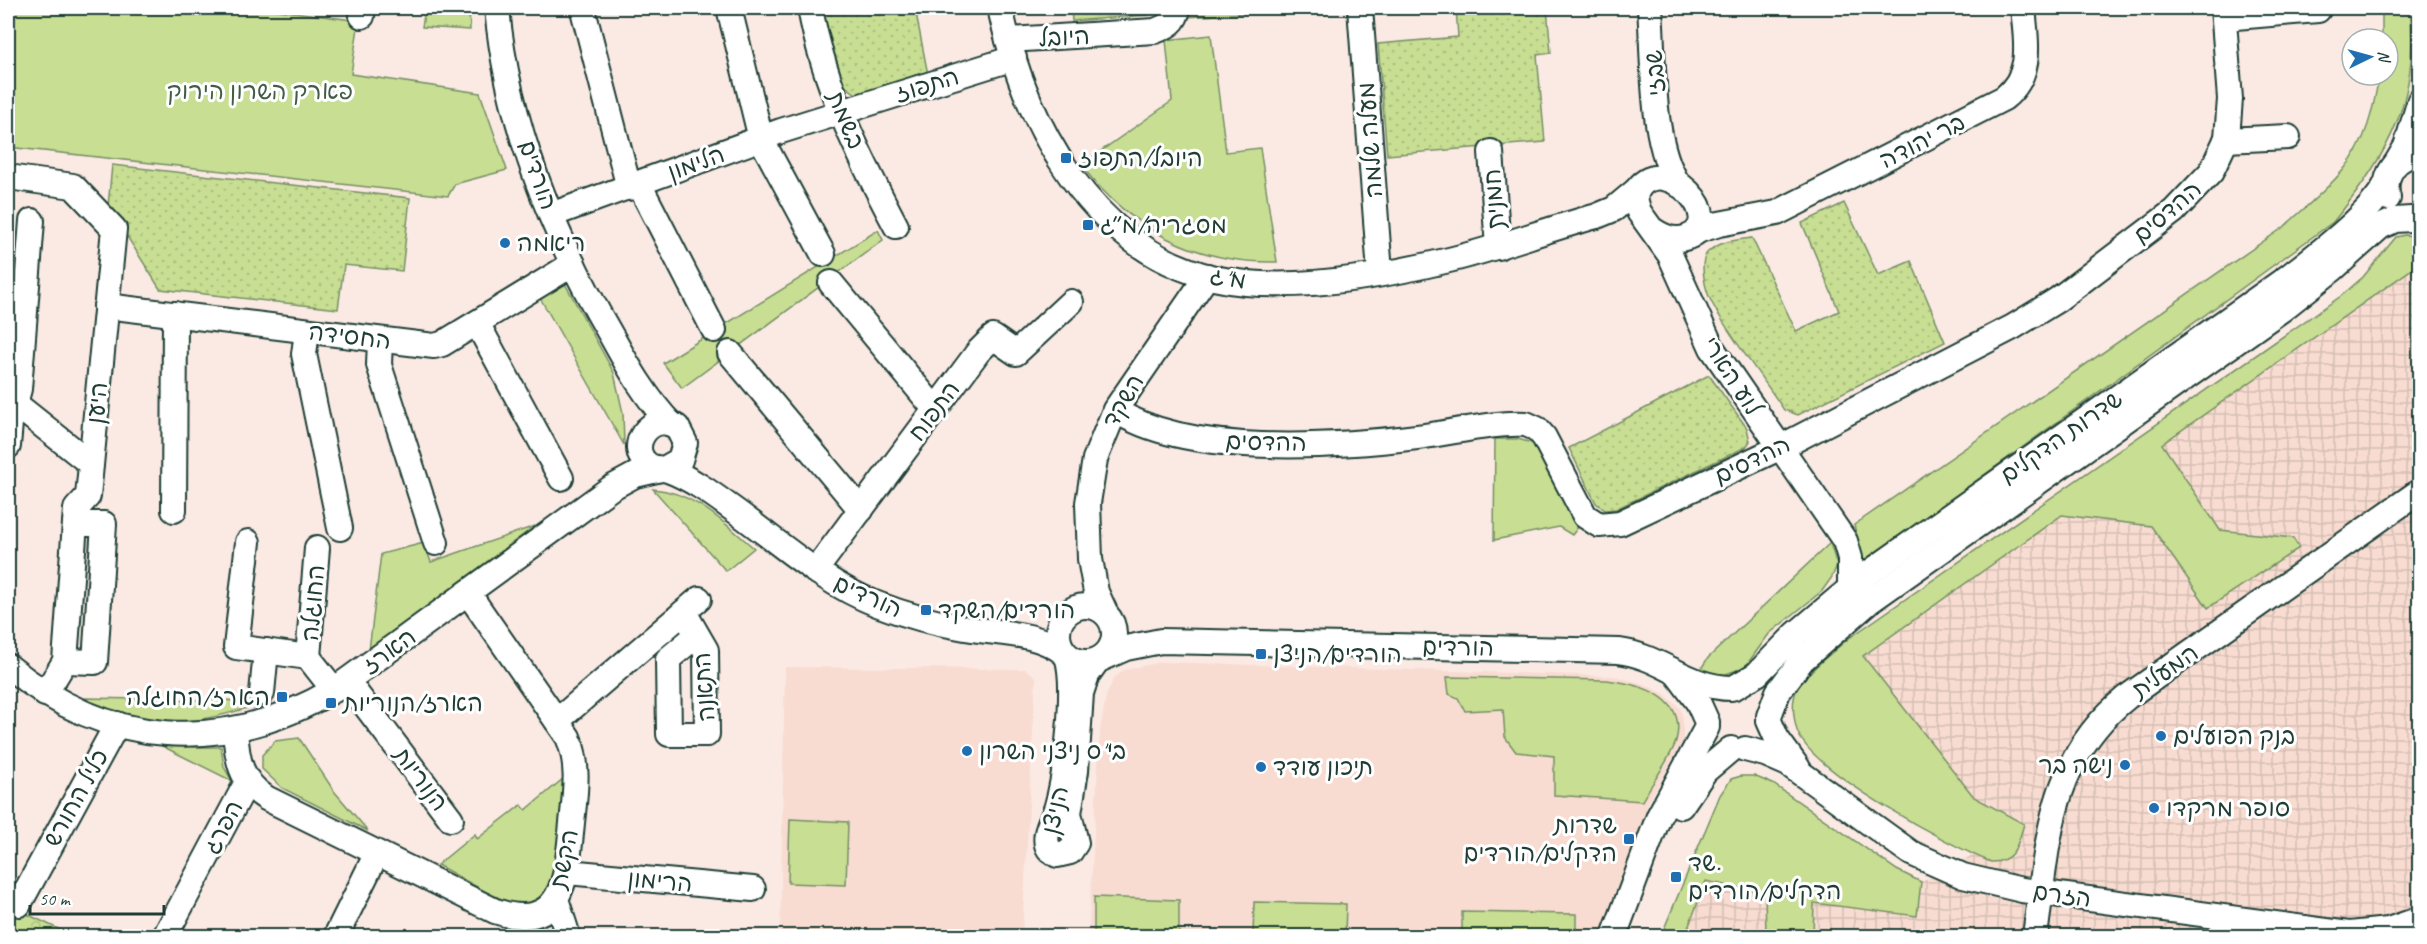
<svg xmlns="http://www.w3.org/2000/svg" width="2427" height="944" font-family="Caveat,'Playpen Sans Hebrew',sans-serif">
<style>
.built{fill:#f8dcd1}
.industrial{fill:url(#industrial-grid)}
.grass{fill:url(#grass-dots);stroke:#748e64;stroke-width:1.5}
.forest{fill:url(#forest-crowns);stroke:#748e64;stroke-width:1.5}
.park{fill:#c8de93;stroke:#748e64;stroke-width:1.5}
.lines{fill:none;stroke-linecap:round;stroke-linejoin:round}
.minor-casing{stroke:#1f3d34;stroke-width:28}
.minor{stroke:#fff;stroke-width:24}
.poi-dot{fill:#1f6fb2;stroke:#fff;stroke-width:2}
.labels{text-anchor:middle;stroke-width:6;stroke-linejoin:round;paint-order:stroke}
.street-label{font-size:24px;fill:#1f3d34;stroke:#fff}
.park-label{font-size:24px;fill:#415d47;stroke:#fff}
.poi-label{font-size:24px;fill:#1f3d34;stroke:#fff;text-anchor:start}
</style>
<defs>
<pattern id="industrial-grid" width="8" height="8" patternUnits="userSpaceOnUse" patternTransform="scale(1.5)"><rect width="8" height="8" fill="#f8dcd1"/><path d="M0 4h8M4 0v8" fill="none" stroke="#d4beb4"/></pattern>
<pattern id="grass-dots" width="8" height="8" patternUnits="userSpaceOnUse" patternTransform="scale(1.5)"><rect width="8" height="8" fill="#c8de93"/><path d="M2 2h.1M6 6h.1" fill="none" stroke="#abbf7f" stroke-width="1.8" stroke-linecap="round"/></pattern>
<pattern id="forest-crowns" width="20" height="18" patternUnits="userSpaceOnUse" patternTransform="scale(1.5)"><rect width="20" height="18" fill="#c8de93"/><path d="M2 6a3 3 0 1 1 6 0M12 15a3 3 0 1 1 6 0" fill="none" stroke="#abbf7f"/></pattern>
</defs>
<rect width="100%" height="100%" fill="#fbeae4"/>
<filter id="ink" filterUnits="userSpaceOnUse"><feTurbulence type="fractalNoise" baseFrequency=".0167" numOctaves="2"/><feDisplacementMap in="SourceGraphic" scale="12" xChannelSelector="R" yChannelSelector="G"/><feConvolveMatrix kernelMatrix="1 2 1 2 8 2 1 2 1" color-interpolation-filters="sRGB"/></filter>
<g filter="url(#ink)">
<!-- built -->
<g class="built">
<path d="M1161 662 1614 676 1641 683 1663 693 1680 708 1683 718V742L1649 801 1602 936H1088L1100 730 1106 696 1114 678 1124 670Z"/>
<path d="M785 667 1025 669 1036 677 1022 936H780Z"/>
</g>
<!-- industrial -->
<g class="industrial">
<path d="M2419 264V936H1813L1814 903 1917 916 1921 882 1973 855 1991 862 2012 856 2024 824 1974 797 1863 657 2062 515 2151 526 2208 608 2299 548 2292 538 2220 530 2161 444Z"/>
<path d="M1706 881 1765 893 1766 936H1685Z"/>
</g>
<!-- grass -->
<g class="grass">
<path d="M820 8H915L928 75 862 94H856L839 81Z"/>
<path d="M1071 8H1160L1148 15 1072 21Z"/>
<path d="M1456 8H1547L1551 53 1537 55 1545 142 1387 155 1378 44 1458 37Z"/>
<path d="M112 165 410 198 402 271 344 265 338 309 160 289 108 206Z"/>
<path d="M1844 203 1878 275 1911 261 1945 342 1798 415 1784 410C1761 375 1732 340 1712 303 1706 292 1697 260 1709 251 1720 241 1738 240 1752 238L1796 331 1839 311 1802 223Z"/>
<path d="M1709 375 1747 428 1750 441 1746 447 1616 509 1605 510 1596 503 1569 448Z"/>
</g>
<!-- forest -->
<path class="forest" d="M8 905 73 936H8Z"/>
<!-- park -->
<g class="park">
<path d="M8 8H265L359 21 351 74 480 93 507 170 455 184 448 196 8 147Z"/>
<path d="M425 8H469L470 30 422 27Z"/>
<path d="M1188 8H1330L1187 17Z"/>
<path d="M2382 8H2410C2420 98 2389 155 2333 222L1863 563 1854 525 2284 227C2304 208 2327 190 2344 169 2366 144 2374 107 2379 75H2388V39H2382Z"/>
<path d="M1211 35 1226 152 1260 148 1277 262C1196 264 1130 229 1081 165L1172 101 1166 40Z"/>
<path d="M878 230 883 240 682 388 663 363Z"/>
<path d="M2405 235 2419 237V264L2162 444 2220 530 2293 538 2299 548 2208 608 2151 526 2062 515 1863 656 1974 797 2024 824C2018 844 2015 862 1991 862 1948 845 1819 775 1799 735 1795 728 1792 708 1794 699 1796 679 1833 652 1848 639L2341 296 2363 277 2396 237Z"/>
<path d="M563 280 614 373 623 413 624 445 539 296Z"/>
<path d="M1495 439H1518L1535 444 1579 526 1572 535 1559 527 1494 540Z"/>
<path d="M653 489C694 492 723 522 754 548L726 571Z"/>
<path d="M535 526 369 650 381 554 424 543 431 562Z"/>
<path d="M1830 543 1837 565 1832 577 1822 591 1769 634 1745 667 1726 674 1698 673 1708 658Z"/>
<path d="M1447 677 1607 680C1639 684 1688 696 1676 741 1672 756 1650 786 1642 801L1554 795V756L1516 752 1505 737 1503 709 1465 711 1458 698 1449 694Z"/>
<path d="M83 698 270 701C224 716 169 732 121 716 108 711 95 704 83 698Z"/>
<path d="M299 738 334 791 368 831 282 788 262 769V755L275 741Z"/>
<path d="M150 740 194 747H221L224 767 232 781Z"/>
<path d="M1741 776H1754L1773 784 1897 870 1921 882 1917 916 1814 903 1813 936H1766L1765 893 1706 881 1685 936H1661L1720 795 1731 779Z"/>
<path d="M564 778C561 809 567 910 520 904 495 901 460 876 437 865L475 834 477 839 521 805 526 810Z"/>
<path d="M790 819 848 822 846 885 788 883Z"/>
<path d="M1094 897 1179 900V936H1094Z"/>
<path d="M1254 902 1346 904 1345 936H1253Z"/>
<path d="M1462 912 1576 914V936H1462Z"/>
</g>
<g class="lines">
<defs>
<g id="minor">
<path d="M497 8C507 123 554 238 612 337 629 368 646 398 671 424"/>
<path d="M729 8 761 139 823 254"/>
<path d="M810 8C824 86 859 156 896 226"/>
<path d="M1000 8C1025 123 1091 249 1214 278 1285 294 1379 277 1449 260 1499 248 1547 229 1597 216L1614 209 1638 189"/>
<path d="M1360 8 1380 273"/>
<path d="M1650 8C1654 58 1650 144 1679 185"/>
<path d="M583 10 629 188"/>
<path d="M362 16 363 8"/>
<path d="M2224 18 2318 10"/>
<path d="M1008 40 1155 31C1168 26 1176 22 1178 8"/>
<path d="M2226 140 2288 137"/>
<path d="M1491 152 1498 247"/>
<path d="M2397 162 2406 147 2420 100"/>
<path d="M8 177 73 186 114 229 88 496 76 509 65 661 45 694"/>
<path d="M639 184 714 330"/>
<path d="M2388 198C2382 175 2396 155 2420 154"/>
<path d="M551 215 781 131 1014 58"/>
<path d="M1653 230C1663 237 1676 242 1688 237 1730 221 1664 149 1637 190L1635 199 1639 212 1670 255 1712 348 1845 541 1850 558V588"/>
<path d="M1697 231 1719 224 1777 213 2004 98C2034 74 2026 41 2023 8"/>
<path d="M831 283 935 409"/>
<path d="M106 306 434 346 442 344 573 264"/>
<path d="M477 323 561 478"/>
<path d="M307 331 304 354 340 528"/>
<path d="M380 340 379 365 436 543"/>
<path d="M730 353 861 510"/>
<path d="M8 398 91 464"/>
<path d="M1115 410C1187 457 1333 447 1417 437 1452 433 1491 422 1526 424L1537 429 1544 437 1585 516 1599 525 1620 523 1779 448 2013 327 2057 300 2174 211 2211 172 2227 138 2230 99 2223 8"/>
<path d="M8 446 10 423 19 389 32 221"/>
<path d="M664 469 680 460 685 443 677 427C651 409 623 449 650 466 656 469 662 468 668 470 690 478 711 493 730 507 778 541 821 582 877 604 905 615 935 623 965 628 998 634 1036 631 1064 653"/>
<path d="M174 510 175 314"/>
<path d="M248 542 236 647 308 657 334 690"/>
<path d="M815 571 978 352 993 337 1016 353 1071 302"/>
<circle cx="1086" cy="634" r="28"/>
<path d="M684 612 706 650 707 734H669L668 659 697 635"/>
<path d="M1106 614 1096 592 1090 559 1088 503 1095 459 1115 410 1207 276"/>
<path d="M1067 656C1077 686 1066 774 1057 806 1053 820 1041 836 1049 849L1057 855 1070 852 1076 843 1069 813 1076 771 1081 693 1087 675 1097 661"/>
<path d="M308 657 317 548"/>
<path d="M1101 659 1126 648 1161 641 1619 651C1660 656 1689 688 1731 688"/>
<path d="M65 661 95 662 104 524H75"/>
<path d="M8 666C107 748 223 755 334 690L611 488 635 475 661 469"/>
<path d="M1677 674 1698 702 1707 722"/>
<path d="M347 681 451 819"/>
<path d="M1735 687 1757 674 1796 634 1866 575 2288 277C2316 255 2370 215 2386 184"/>
<path d="M262 693 266 651"/>
<path d="M1769 716 1778 692 1802 660 1870 601 2281 310 2333 269 2380 227 2395 220 2411 219"/>
<path d="M557 721 699 599"/>
<path d="M1769 721 1777 739 1798 768"/>
<path d="M235 730C237 759 240 781 266 798L495 911C565 934 567 874 572 823 575 794 580 765 568 737L468 593"/>
<path d="M1745 749 1765 754 1788 764 1911 853 1963 876 2022 890 2364 936"/>
<path d="M1681 806 1705 771 1731 749"/>
<path d="M567 872 753 889"/>
<path d="M556 899 568 936"/>
<path d="M19 904 117 724"/>
<path d="M2350 934 2388 930 2420 919"/>
<path d="M165 936 247 782"/>
<path d="M336 936 377 853"/>
<path d="M1614 936 1659 816 1707 727"/>
<path d="M2035 936C2048 844 2048 760 2127 697L2420 491"/>
</g>
</defs>
<!-- minor casing -->
<use href="#minor" class="minor-casing"/>
<!-- minor -->
<use href="#minor" class="minor"/>
</g>
</g>
<!-- markers -->
<g class="poi-dot">
<rect x="1060" y="152" width="12" height="12" rx="3"/>
<rect x="1082" y="219" width="12" height="12" rx="3"/>
<circle cx="505" cy="243" r="6"/>
<rect x="920" y="604" width="12" height="12" rx="3"/>
<rect x="1255" y="648" width="12" height="12" rx="3"/>
<rect x="276" y="691" width="12" height="12" rx="3"/>
<rect x="325" y="697" width="12" height="12" rx="3"/>
<circle cx="2161" cy="736" r="6"/>
<circle cx="967" cy="751" r="6"/>
<circle cx="2125" cy="765" r="6"/>
<circle cx="1261" cy="767" r="6"/>
<circle cx="2154" cy="808" r="6"/>
<rect x="1623" y="833" width="12" height="12" rx="3"/>
<rect x="1670" y="871" width="12" height="12" rx="3"/>
</g>
<g class="labels">
<!-- street labels -->
<g class="street-label">
<text transform="translate(1064 37) rotate(-3)" y="8">היובל</text>
<text transform="translate(1655 73) rotate(-94)" y="8">שבזי</text>
<text transform="translate(927 85) rotate(-17)" y="8">התפוז</text>
<text transform="translate(846 120) rotate(67)" y="8">בשמת</text>
<text transform="translate(1370 140) rotate(-94)" y="8">מעלה שלמה</text>
<text transform="translate(1922 141) rotate(-27)" y="8">בר יהודה</text>
<text transform="translate(696 163) rotate(-20)" y="8">הלימון</text>
<text transform="translate(538 175) rotate(71)" y="8">הורדים</text>
<text transform="translate(1494 199) rotate(-94)" y="8">חמנית</text>
<text transform="translate(2167 212) rotate(-41)" y="8">ההדסים</text>
<text transform="translate(1228 278) rotate(9)" y="8">מ"ג</text>
<text transform="translate(350 336) rotate(7)" y="8">החסידה</text>
<text transform="translate(1732 376) rotate(57)" y="8">לוע הארי</text>
<text transform="translate(1123 401) rotate(-59)" y="8">השקד</text>
<text transform="translate(97 403) rotate(-84)" y="8">היען</text>
<text transform="translate(934 411) rotate(-53)" y="8">התפוח</text>
<text transform="translate(2061 437) rotate(-35)" y="8">שדרות הדקלים</text>
<text transform="translate(1266 442) rotate(1)" y="8">ההדסים</text>
<text transform="translate(1752 460) rotate(-26)" y="8">ההדסים</text>
<text transform="translate(868 596) rotate(24)" y="8">הורדים</text>
<text transform="translate(313 603) rotate(-85)" y="8">החוגלה</text>
<text transform="translate(1458 647) rotate(1)" y="8">הורדים</text>
<text transform="translate(389 651) rotate(-36)" y="8">הארז</text>
<text transform="translate(2165 671) rotate(-35)" y="8">המעלית</text>
<text transform="translate(704 687) rotate(-94)" y="8">התאנה</text>
<text transform="translate(421 779) rotate(53)" y="8">הנוריות</text>
<text transform="translate(76 798) rotate(-61)" y="8">כליל החורש</text>
<text transform="translate(1055 810) rotate(-77)" y="8">הניצן</text>
<text transform="translate(223 827) rotate(-62)" y="8">הפרג</text>
<text transform="translate(564 859) rotate(-78)" y="8">הקשת</text>
<text transform="translate(660 881) rotate(5)" y="8">הרימון</text>
<text transform="translate(2062 895) rotate(8)" y="8">הזרם</text>
</g>
<!-- park labels -->
<g class="park-label">
<text x="260" y="99">פארק השרון הירוק</text>
</g>
<!-- poi labels -->
<g class="poi-label">
<text x="1078" y="166">היובל/התפוז</text>
<text x="1100" y="233">מסגריה/מ״ג</text>
<text x="517" y="251">ריאמה</text>
<text x="938" y="618">הורדים/השקד</text>
<text x="1273" y="662">הורדים/הניצן</text>
<text x="270" y="705" text-anchor="end">הארז/החוגלה</text>
<text x="343" y="711">הארז/הנוריות</text>
<text x="2173" y="744">בנק הפועלים</text>
<text x="979" y="759">בי"ס ניצני השרון</text>
<text x="2113" y="773" text-anchor="end">נישה בר</text>
<text x="1273" y="775">תיכון עודד</text>
<text x="2166" y="816">סופר מרקדו</text>
<text x="1617" y="833" text-anchor="end">שדרות<tspan x="1617" dy="28">הדקלים/הורדים</tspan></text>
<text x="1688" y="871">שד.<tspan x="1688" dy="28">הדקלים/הורדים</tspan></text>
</g>
</g>
<!-- margin -->
<rect width="2427" height="944" fill="none" stroke="#fff" stroke-width="30"/>
<rect x="15" y="15" width="2397" height="914" fill="none" stroke="#1f3d34" stroke-width="2" filter="url(#ink)"/>
<!-- north arrow -->
<g transform="translate(2370 57) rotate(85)"><circle r="28" fill="#ffffff" stroke="#a5b1ae" stroke-width="1.5"/>
<path d="M0-4.5L10 22L0 15L-10 22Z" fill="#1f6fb2"/>
<text y="-9" font-size="16" font-weight="bold" text-anchor="middle" fill="#1f3d34">N</text>
</g>
<!-- scale -->
<path d="M30 905v9h134v-9" fill="none" stroke="#1f3d34" stroke-width="3"/>
<text x="39" y="905" font-size="18" fill="#1f3d34" stroke="#ffffff" stroke-width="4.5" paint-order="stroke">50 m</text>
</svg>
